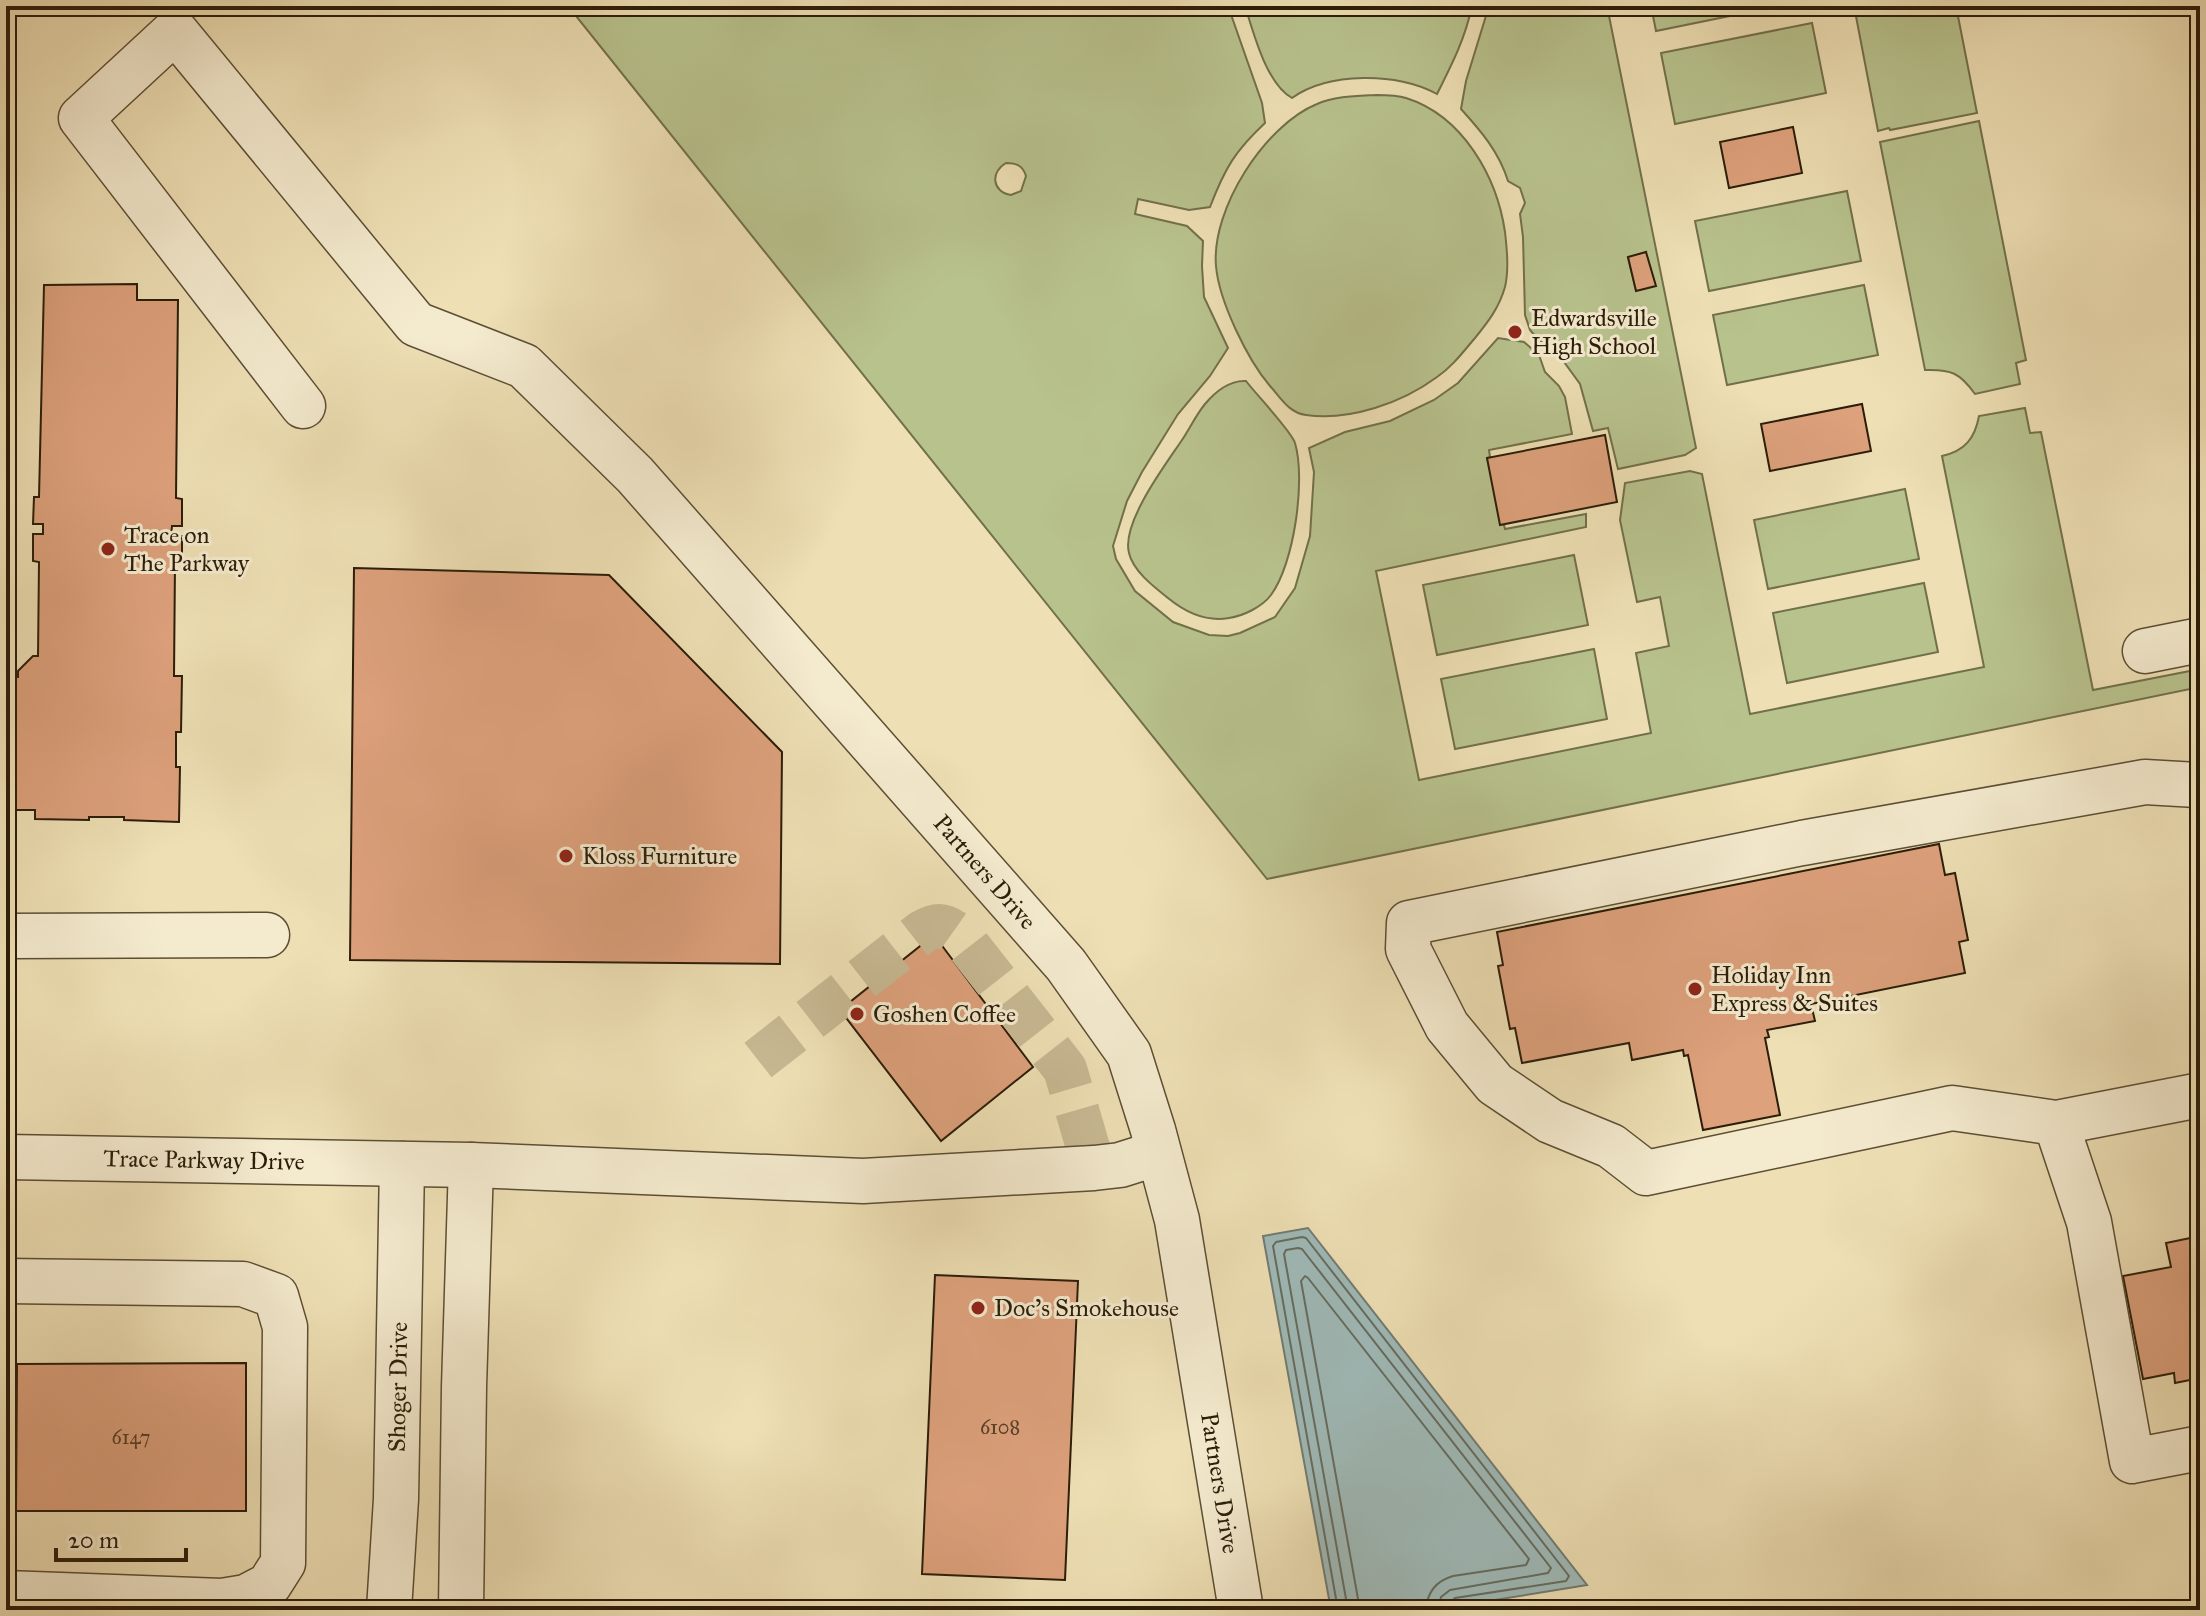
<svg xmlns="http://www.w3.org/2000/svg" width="2206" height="1616" font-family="'IM FELL Great Primer',serif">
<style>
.green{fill:#b8c28d;stroke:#72704b;stroke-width:2;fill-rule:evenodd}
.water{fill:#9fbab8;stroke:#717b72;stroke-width:2}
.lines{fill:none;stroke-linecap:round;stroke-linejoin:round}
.shore{stroke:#656c60;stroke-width:2}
.building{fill:#dda17c;stroke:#2b1d09;stroke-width:2}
.minor-tunnel{stroke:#c7b892;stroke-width:44;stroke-dasharray:44 22;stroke-linecap:butt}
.minor-casing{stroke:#5c4e34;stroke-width:47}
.minor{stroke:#f4eace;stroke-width:44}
.poi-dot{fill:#8f2418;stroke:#f4eace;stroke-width:3}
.labels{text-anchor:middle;stroke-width:6;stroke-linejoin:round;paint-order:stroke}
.number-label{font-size:20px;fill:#583e26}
.poi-label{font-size:24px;fill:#2b1d09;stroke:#f4eace;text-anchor:start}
.street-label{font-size:24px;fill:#2b1d09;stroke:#f4eace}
</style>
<rect width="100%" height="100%" fill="#eedfb4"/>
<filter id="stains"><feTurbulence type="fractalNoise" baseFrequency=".0025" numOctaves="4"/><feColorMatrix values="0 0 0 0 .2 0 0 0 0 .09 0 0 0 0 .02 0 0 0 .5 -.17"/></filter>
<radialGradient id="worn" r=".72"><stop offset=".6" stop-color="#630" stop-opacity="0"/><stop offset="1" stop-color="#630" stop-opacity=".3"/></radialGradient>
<!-- green -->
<g class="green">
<path d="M568 6H1228L1262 103 1265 123C1235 151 1225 168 1210 207L1189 210 1138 199 1135 214 1187 226 1203 241 1202 266 1204 297 1228 348 1210 376 1178 414 1142 472 1127 501 1113 546 1116 559 1135 591 1173 622 1209 635 1228 636 1240 633 1275 617 1295 588 1310 536 1314 472 1309 448 1345 432 1390 421 1434 400 1458 383 1498 338 1524 342 1539 355 1545 372 1559 386 1565 397 1572 434 1489 450 1490 457 1487 458 1505 529 1586 514V527L1376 571 1419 780 1651 733 1636 653 1669 646 1660 597 1637 602 1620 520 1625 483 1690 471 1702 474 1750 714 1984 667 1942 456C1965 451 1975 438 1979 416L2025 408 2030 433 2041 432 2093 690 2200 669V687L1267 879ZM1006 163C1017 163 1023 166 1026 176L1021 191 1011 195C992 192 990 172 1006 163Z"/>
<path d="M1245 6H1472C1465 39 1452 64 1437 94 1398 72 1328 72 1292 98 1266 83 1254 34 1245 6Z"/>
<path d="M1489 6H1607L1696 448 1685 455 1618 469 1608 428 1593 431 1580 384 1564 362 1535 336 1530 330 1525 315 1523 237 1520 214 1525 203 1520 188 1508 181C1499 152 1481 131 1461 109L1466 81ZM1646 252 1636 290 1628 258Z"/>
<path d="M1651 6H1779L1656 31Z"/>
<path d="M1854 6H1956L1977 113 1890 130 1889 128 1878 131Z"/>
<path d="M1812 23 1826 93 1675 124 1661 53Z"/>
<path d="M1376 95C1386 95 1397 95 1406 98 1463 116 1497 177 1505 232 1507 250 1509 270 1505 287 1499 308 1488 322 1475 338 1463 352 1452 367 1437 377 1402 403 1350 421 1306 415 1289 413 1281 398 1270 386 1247 359 1219 301 1216 266 1211 209 1265 125 1317 104 1335 96 1356 96 1376 95Z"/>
<path d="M1979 121 2026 360 2016 363 2020 384 1975 394C1960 373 1951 369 1925 370L1880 142Z"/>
<path d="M1847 191 1861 261 1709 291 1695 221Z"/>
<path d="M1864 285 1878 355 1727 385 1713 315Z"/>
<path d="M1246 381C1255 393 1292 432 1295 443 1306 480 1294 564 1271 595 1262 607 1243 616 1229 618 1206 622 1185 612 1168 598 1154 587 1133 571 1129 553 1121 523 1166 464 1182 440 1190 428 1196 415 1205 404 1215 392 1230 380 1246 381Z"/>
<path d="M1905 489 1919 559 1768 589 1754 520Z"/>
<path d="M1574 555 1588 625 1437 655 1423 585Z"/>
<path d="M1924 583 1938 652 1787 683 1773 613Z"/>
<path d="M1594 649 1607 719 1455 749 1441 679Z"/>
</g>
<!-- water -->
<path class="water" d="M1308 1228 1587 1585 1433 1610H1331L1263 1236Z"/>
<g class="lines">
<!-- shore -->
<g class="shore">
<path d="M1338 1610 1273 1246 1276 1242 1302 1237 1306 1238 1569 1576 1566 1581 1455 1598 1450 1603 1449 1610"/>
<path d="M1348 1610 1284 1254 1286 1250 1298 1248 1302 1249 1551 1568 1548 1573 1450 1590 1441 1597 1438 1610"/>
<path d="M1360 1610 1301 1281 1305 1276 1308 1278 1529 1559 1526 1565 1453 1576C1436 1581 1427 1592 1426 1610"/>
</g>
</g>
<!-- building -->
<g class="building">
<path d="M1793 127 1802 173 1729 188 1720 142Z"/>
<path d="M1646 252 1656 286 1636 291 1628 257Z"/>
<path d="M137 284V300H178L176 498 182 499V526H172L171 536H182V564L175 563 174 676H182L181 732H176V767H180L179 822 124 820V817H89V820L35 819V810H6V676L18 677V671L33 656H38L39 562 33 561V534H43V524H33L34 497H39L44 285Z"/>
<path d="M1862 404 1871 451 1770 471 1761 424Z"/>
<path d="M1605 435 1617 502 1500 525 1487 458Z"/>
<path d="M354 568 609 575 782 752 780 964 350 960Z"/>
<path d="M1939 844 1945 875 1955 873 1968 940 1959 942 1965 973 1811 1004 1815 1021 1767 1030 1769 1037 1765 1038 1780 1115 1703 1130 1688 1055 1684 1056 1683 1050 1632 1060 1629 1043 1522 1063 1515 1028 1510 1029 1498 966 1503 965 1497 932Z"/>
<path d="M934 935 1033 1067 941 1141 840 1010Z"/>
<path d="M2200 1236V1378L2175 1383 2174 1373 2143 1379 2123 1276 2171 1267 2166 1243Z"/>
<path d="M935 1275 1078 1281 1065 1580 922 1574Z"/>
<path d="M246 1363V1511H16L17 1364Z"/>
</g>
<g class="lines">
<!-- minor-tunnel -->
<path class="minor-tunnel" d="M758 1060 922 932C941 921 947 926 963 939L1065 1069 1094 1168"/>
<defs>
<g id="minor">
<path d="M303 406 81 118 175 31 416 324 524 366 635 475 1066 965 1129 1054 1153 1130 1177 1220 1241 1610"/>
<path d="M2145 651 2200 640"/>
<path d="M2200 788 2197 785 2145 782 1802 843 1409 923 1408 949 1447 1026 1495 1084 1550 1121 1611 1146 1646 1173 1952 1108 2056 1123 2200 1095"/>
<path d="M6 936 267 935"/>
<path d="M2056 1123 2089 1222 2132 1461 2200 1448"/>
<path d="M6 1157 471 1165 863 1181 1094 1168 1120 1165 1158 1153"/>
<path d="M6 1281 243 1284 276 1296 285 1327 283 1563 269 1585 246 1597 222 1601 6 1593"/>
<path d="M389 1610 396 1499 402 1164"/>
<path d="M461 1610 464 1387 471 1165"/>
</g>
</defs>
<!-- minor casing -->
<use href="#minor" class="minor-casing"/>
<!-- minor -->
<use href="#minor" class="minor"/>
</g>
<!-- markers -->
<g class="poi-dot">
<circle cx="1515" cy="332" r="8"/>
<circle cx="108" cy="549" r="8"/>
<circle cx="566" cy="856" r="8"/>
<circle cx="1695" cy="989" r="8"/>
<circle cx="857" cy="1014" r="8"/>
<circle cx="978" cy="1308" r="8"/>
</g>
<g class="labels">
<!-- number labels -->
<g class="number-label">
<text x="1000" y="1434">6108</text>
<text x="131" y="1444">6147</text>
</g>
<!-- poi labels -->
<g class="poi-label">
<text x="1531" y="326">Edwardsville<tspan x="1531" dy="28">High School</tspan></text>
<text x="124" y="543">Trace on<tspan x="124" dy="28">The Parkway</tspan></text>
<text x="582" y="864">Kloss Furniture</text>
<text x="1711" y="983">Holiday Inn<tspan x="1711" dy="28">Express &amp; Suites</tspan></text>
<text x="873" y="1022">Goshen Coffee</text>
<text x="994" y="1316">Doc's Smokehouse</text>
</g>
<!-- street labels -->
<g class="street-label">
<text transform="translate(985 872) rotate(49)" y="8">Partners Drive</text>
<text transform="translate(204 1160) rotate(1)" y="8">Trace Parkway Drive</text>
<text transform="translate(398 1387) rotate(-89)" y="8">Shoger Drive</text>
<text transform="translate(1220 1483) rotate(81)" y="8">Partners Drive</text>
</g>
</g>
<!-- margin -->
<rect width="2206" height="1616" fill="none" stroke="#eedfb4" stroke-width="32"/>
<rect x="8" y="8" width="2190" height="1600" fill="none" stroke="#2b1d09" stroke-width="4"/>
<rect x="16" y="16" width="2174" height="1584" fill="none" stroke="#2b1d09" stroke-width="2"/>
<!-- scale -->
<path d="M56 1548v12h130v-12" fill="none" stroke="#2b1d09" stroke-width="4"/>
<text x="68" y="1548" font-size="24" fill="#2b1d09" stroke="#f4eace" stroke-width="6" paint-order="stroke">20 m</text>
<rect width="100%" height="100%" filter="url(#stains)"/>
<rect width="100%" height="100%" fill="url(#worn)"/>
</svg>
